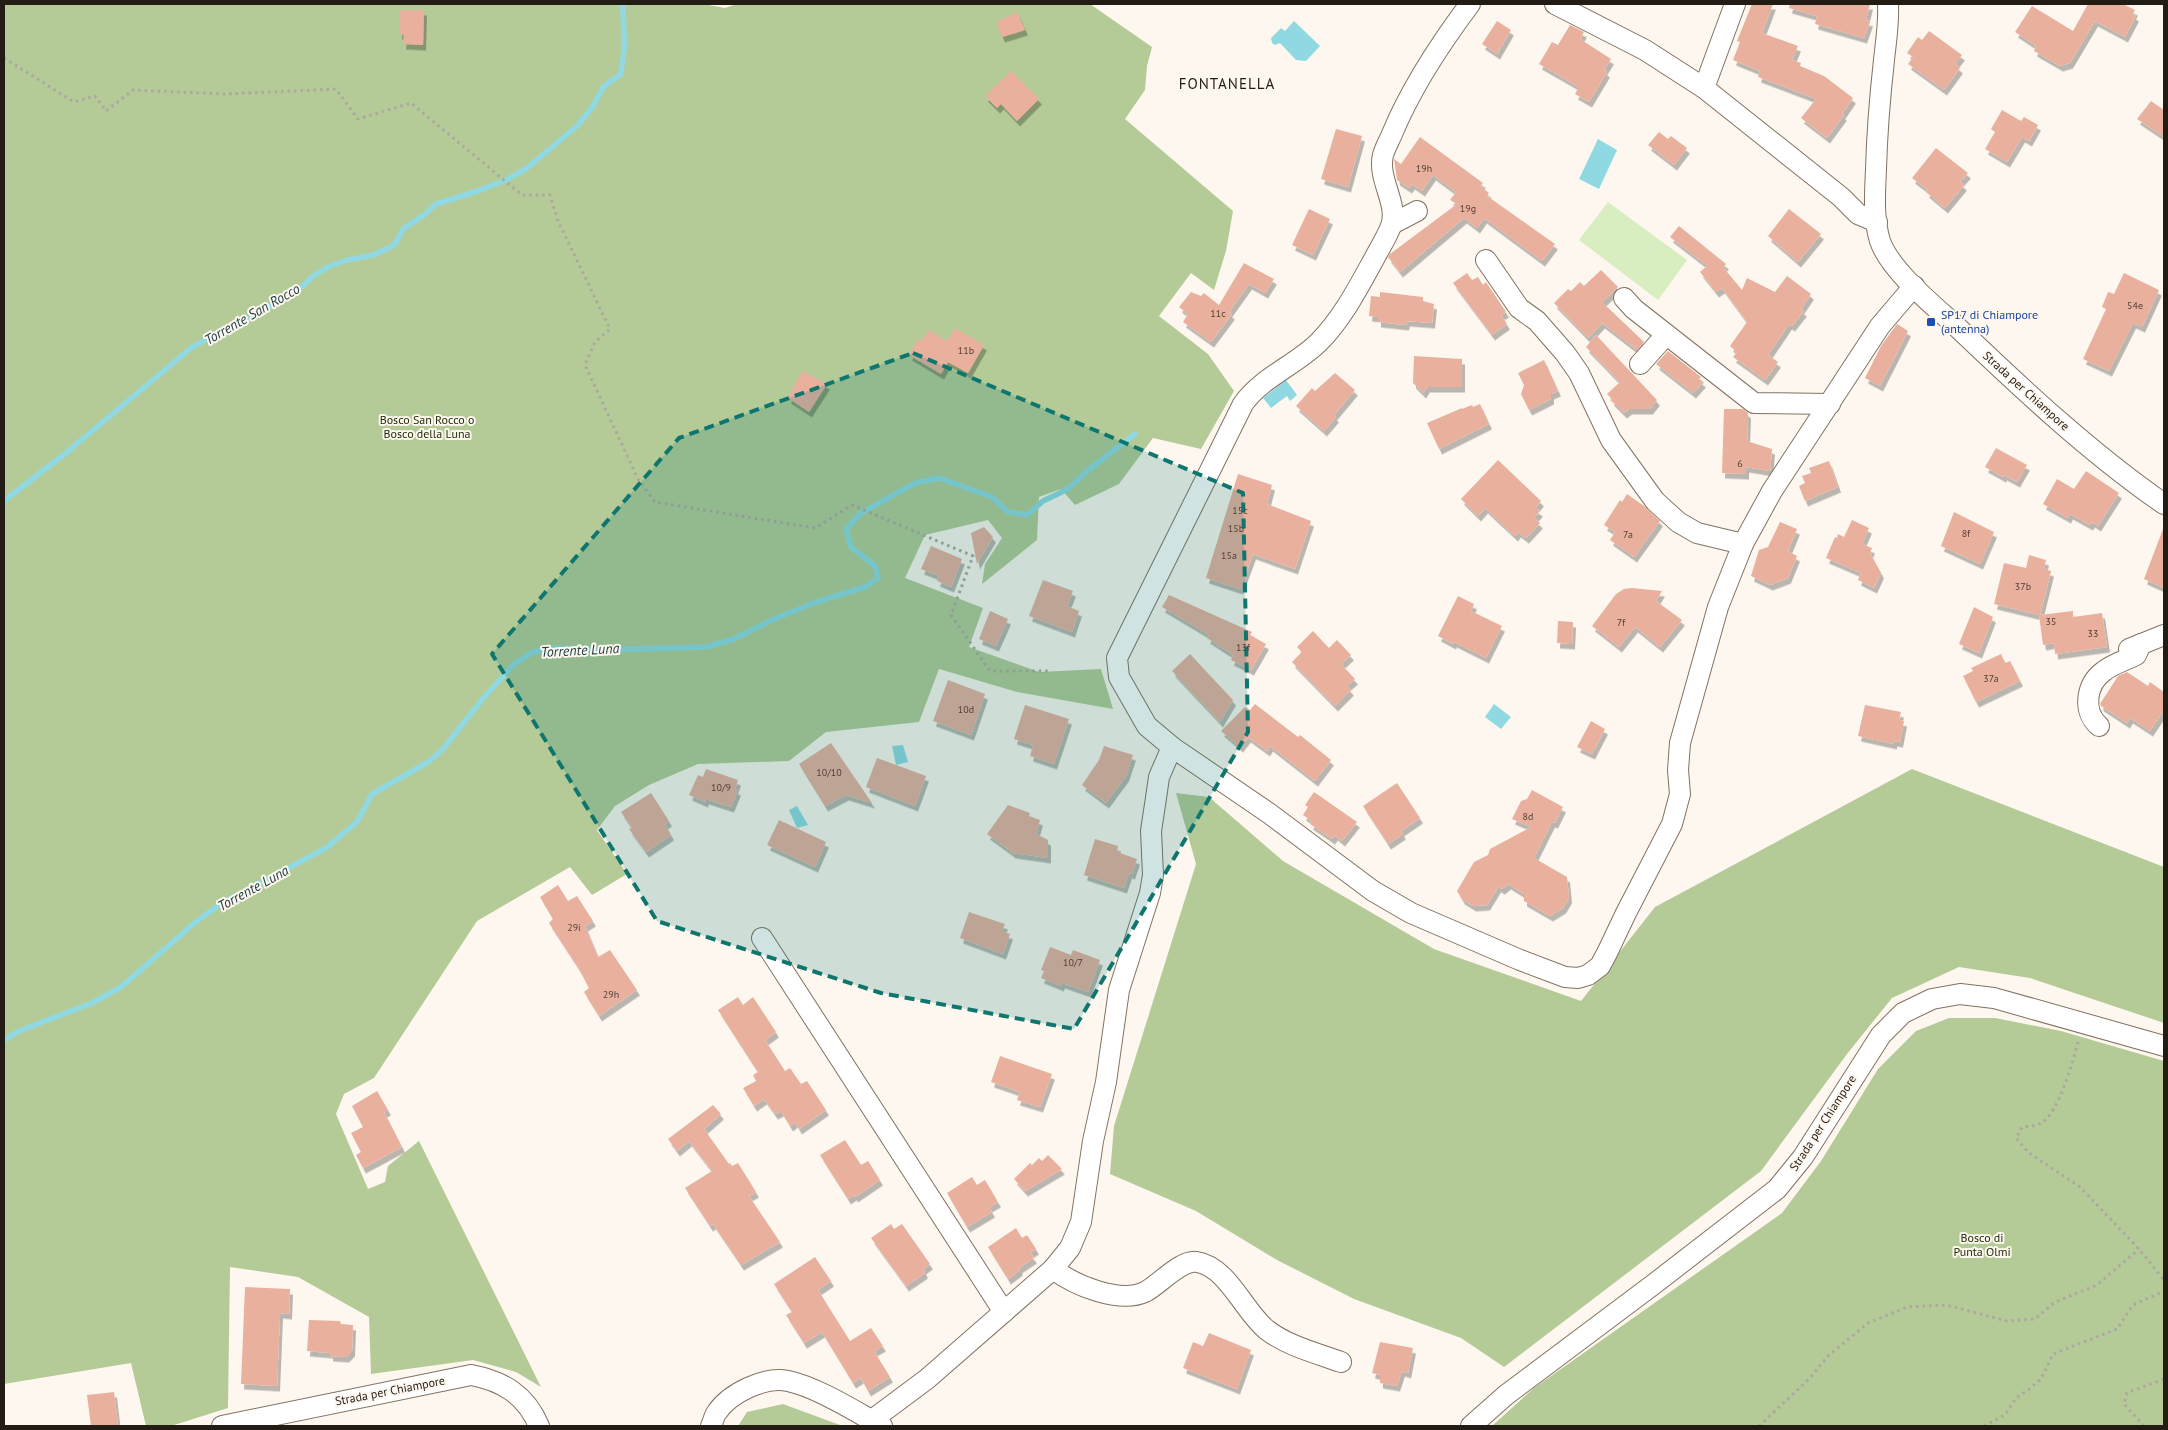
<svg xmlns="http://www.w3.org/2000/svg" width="2168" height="1430" font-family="'PT Sans',sans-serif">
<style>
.green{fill:#d9eec0}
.forest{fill:#b4cb98}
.water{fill:#90d9e3}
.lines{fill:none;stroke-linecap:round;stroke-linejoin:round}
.stream{stroke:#90d9e3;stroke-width:5.5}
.building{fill:#eab09e;filter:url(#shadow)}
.minor-casing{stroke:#827260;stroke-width:22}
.path{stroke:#aea79f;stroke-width:3;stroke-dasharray:2.5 4;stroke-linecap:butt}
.minor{stroke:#fff;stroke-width:20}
.marked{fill:#0f766e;fill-opacity:0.2;stroke:#0f766e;stroke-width:4;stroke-dasharray:10 6;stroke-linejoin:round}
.transit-dot{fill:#1a4fb4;stroke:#fef7ef;stroke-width:2}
.labels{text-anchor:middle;stroke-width:4;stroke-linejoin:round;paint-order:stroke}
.number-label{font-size:10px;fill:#544136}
.transit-label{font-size:12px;fill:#164399;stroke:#fef7ef;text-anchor:start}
.street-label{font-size:12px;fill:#221c14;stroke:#fef7ef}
.park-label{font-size:12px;fill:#202f09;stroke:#fef7ef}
.water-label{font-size:14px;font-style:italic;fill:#1a3d42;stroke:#fef7ef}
.quarter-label{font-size:15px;letter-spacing:1px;fill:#221c14;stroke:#fef7ef}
</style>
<defs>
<filter id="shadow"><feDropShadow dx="3" dy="5.5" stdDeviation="0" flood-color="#0004"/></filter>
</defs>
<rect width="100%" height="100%" fill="#fef7ef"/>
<!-- green -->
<path class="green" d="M1608 202 1687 260 1658 300 1579 240Z"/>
<!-- forest -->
<g class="forest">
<path d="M4 4H703L725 8 737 4H1090L1152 47 1147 66 1145 90 1125 119 1233 211 1226 251 1214 290 1191 273 1159 316 1208 354 1234 391 1201 449 1153 438 1119 484 1075 505 1061 489 1039 497 1037 540 982 584 985 564 1002 538 988 520 925 535 905 578 983 608 969 647 1039 672 1101 669 1113 709 1017 692 939 669 919 722 826 732 789 761 698 764 649 785 615 806 597 830 627 874 592 895 570 867 477 921 374 1078 344 1094 336 1114 368 1189 385 1182 388 1166 419 1141 541 1387 516 1372 473 1360 371 1374 369 1317 298 1277 230 1267 228 1408 171 1426H146L131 1363 4 1384Z"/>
<path d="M1912 769 2164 867V1023L2030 978 1959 967 1892 998 1847 1054 1761 1171 1504 1367 1461 1338 1354 1299 1277 1260 1196 1211 1110 1174 1114 1126 1196 864 1176 793 1209 797 1283 861 1434 949 1581 1001 1655 907Z"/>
<path d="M1949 1018H1995L2061 1031 2164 1061V1426H1492L1534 1388 1782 1213 1821 1161 1878 1069 1916 1031Z"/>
<path d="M783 1404 840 1425 843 1426H738L747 1412Z"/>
</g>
<!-- water -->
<g class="water">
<path d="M1294 21 1320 46 1306 61 1296 60 1280 43 1275 45 1272 43 1271 38 1281 28 1285 31Z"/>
<path d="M1598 139 1617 150 1599 189 1579 179Z"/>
<path d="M1286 380 1297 395 1290 401 1287 396 1271 408 1263 398Z"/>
<path d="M1494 704 1511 717 1501 729 1485 717Z"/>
<path d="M903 745 908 762 896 765 892 746Z"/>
<path d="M797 806 808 825 797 828 789 810Z"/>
</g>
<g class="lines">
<!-- stream -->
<g class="stream">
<path d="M4 501 67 452 191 348 210 337 243 322 288 296 302 287 313 276 328 267 347 260 373 255 391 247 397 241 403 229 425 214 436 204 478 191 506 180 527 168 577 126 593 106 604 86 620 75C627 49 623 30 623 4"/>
<path d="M4 1040 19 1031 92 1003 121 987 198 920 224 902 326 848 357 822 372 794 428 762 443 749 480 702 514 664 533 652 554 648 602 650 706 647 734 639 772 620 816 602 865 587 878 578 875 566 851 547 846 529 861 513 915 483 939 478 992 497 1008 512 1027 515 1043 501 1068 489 1087 471 1135 434"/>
</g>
</g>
<!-- building -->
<g class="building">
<path d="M1752 4H1773L1762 33 1798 46 1792 60 1801 63 1800 66 1824 76 1853 98 1842 114 1844 115 1827 138 1801 118 1816 99 1758 77 1760 71 1733 60 1740 42 1737 41Z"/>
<path d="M1790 4H1870L1866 20 1870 21 1864 38 1815 24 1817 16 1789 8Z"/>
<path d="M2088 4H2123L2135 10 2133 14 2136 16 2125 37 2095 21 2070 63 2060 66 2034 51 2036 46 2015 32 2032 6 2073 31Z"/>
<path d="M400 10H424L423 45 403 44 404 35 399 34Z"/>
<path d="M1017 12 1025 30 1002 37 996 22Z"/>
<path d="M1497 21 1511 30 1497 54 1482 44Z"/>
<path d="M1570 25 1584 32 1580 39 1611 59 1604 70 1607 72 1589 102 1575 94 1579 87 1539 64 1552 42 1558 45Z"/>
<path d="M1929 31 1962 55 1955 64 1960 68 1944 90 1908 64 1913 57 1907 53 1918 37 1922 40Z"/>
<path d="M1011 71 1039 99 1017 121 1001 104 997 108 985 96Z"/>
<path d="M2151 101 2164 110V137L2137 119Z"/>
<path d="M2002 110 2021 121 2024 117 2038 125 2029 141 2022 137 2007 162 1985 149 1995 132 1991 129Z"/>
<path d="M1336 129 1362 136 1348 187 1321 179Z"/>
<path d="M1659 132 1668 139 1671 136 1687 148 1674 165 1648 145Z"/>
<path d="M1420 137 1483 183 1480 186 1489 193 1487 196 1555 244 1542 261 1484 218 1477 228 1464 218 1400 272 1388 257 1390 254 1457 204 1450 200 1456 192 1433 175 1422 191 1412 184 1409 188 1397 180 1394 159 1401 164Z"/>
<path d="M1936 148 1968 173 1960 182 1964 185 1945 208 1926 192 1928 190 1912 178Z"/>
<path d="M1309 209 1330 219 1313 255 1292 245Z"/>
<path d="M1789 209 1821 234 1798 262 1768 236Z"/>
<path d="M1679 226 1726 264 1723 267 1742 290 1747 278 1775 292 1787 276 1811 294 1801 309 1804 311 1792 326 1789 324 1768 355 1778 362 1765 380 1733 357 1737 352 1730 346 1747 322 1722 288 1716 292 1700 272 1707 266 1705 264 1670 237Z"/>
<path d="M1244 263 1274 279 1265 293 1249 284 1229 312 1232 314 1211 342 1183 322 1188 314 1179 307 1191 292 1201 296 1204 293 1219 305Z"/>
<path d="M1601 270 1618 287 1602 302 1644 342 1637 350 1602 323 1588 338 1554 303 1568 289 1571 291 1580 282 1584 286Z"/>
<path d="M1467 273 1472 280 1478 277 1483 285 1486 282 1506 312 1501 315 1507 324 1492 335 1453 283Z"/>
<path d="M2124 273 2159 290 2142 327 2133 323 2109 371 2083 359 2106 309 2102 307 2108 292 2114 294Z"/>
<path d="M1380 292 1423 297V301L1434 304 1432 323 1407 321 1406 325 1378 322V317L1369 316 1371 296 1380 297Z"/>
<path d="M1897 324 1908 331 1880 386 1865 378 1881 346Z"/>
<path d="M955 328 984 345 968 373 948 362 941 374 909 355 918 339 921 341 929 330 947 341Z"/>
<path d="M1596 335 1657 400 1650 409H1629L1624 413 1611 400 1612 399 1607 394 1620 382 1586 347Z"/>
<path d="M1668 351 1701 377 1699 379 1703 382 1693 393 1656 364Z"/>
<path d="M1414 356 1462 359V387H1427L1423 393 1413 383Z"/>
<path d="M1544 360 1558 391 1551 394V399L1529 410 1521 394 1524 385 1518 373Z"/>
<path d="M802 371 827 384 809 412 788 398Z"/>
<path d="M1335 373 1355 390 1334 415 1336 417 1324 431 1296 406 1312 388 1315 391Z"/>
<path d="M1480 404 1489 424 1439 449 1427 423 1462 408V409L1472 405 1473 407Z"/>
<path d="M1724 409H1743L1748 413 1747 441 1772 449 1770 471 1746 467V474L1722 473Z"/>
<path d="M1996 448 2027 465 2017 482 2004 475 2003 477 1985 467Z"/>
<path d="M1498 460 1541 501 1535 508 1540 511 1534 518 1540 523 1526 538 1518 532 1515 536 1485 508 1478 516 1461 499Z"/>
<path d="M1829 461 1838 487 1805 501 1799 486 1805 483 1802 476 1811 473 1809 468Z"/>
<path d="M2086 471 2119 493 2098 526 2092 522 2090 525 2070 514 2068 518 2043 504 2057 479 2074 489Z"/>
<path d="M1238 474 1272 485 1267 504 1311 521 1295 569 1253 554 1240 589 1206 578Z"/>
<path d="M1627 494 1644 506 1660 521 1634 557 1610 540 1615 532 1604 525 1620 500 1622 502Z"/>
<path d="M1954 512 1994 532 1980 564 1941 546Z"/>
<path d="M1852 520 1869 528 1862 544 1872 548 1870 553 1881 573 1874 588 1858 580 1861 573 1826 558 1835 537 1837 538 1838 534 1844 537Z"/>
<path d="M1780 522 1797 529 1788 551 1797 556 1788 578 1770 585 1751 576 1759 550 1768 547Z"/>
<path d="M984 527 993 537 977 564 971 533Z"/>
<path d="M2163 529H2164V588L2144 579Z"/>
<path d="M931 546 962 559 951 587 937 581 939 576 921 569Z"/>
<path d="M2029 555 2046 560 2044 569 2051 571 2040 615 2073 611V617L2102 613 2107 647 2055 654 2054 643 2043 645 2039 615 1994 604 2004 563 2026 568Z"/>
<path d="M1043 580 1073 591 1067 606 1079 611 1072 632 1029 616Z"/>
<path d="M1632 588 1662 591 1656 601 1682 620 1660 647 1635 627 1619 647 1592 626 1616 594 1624 589Z"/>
<path d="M1169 595 1252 632 1250 635 1266 644 1251 670 1231 660 1233 655 1207 638 1209 635 1162 607Z"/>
<path d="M1458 596 1474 604 1471 611 1502 626 1486 658 1454 642 1453 644 1438 636Z"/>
<path d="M1974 607 1993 617 1979 653 1959 644Z"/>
<path d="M990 611 1008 619 996 646 979 639Z"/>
<path d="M1558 621 1573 622 1572 644 1557 643Z"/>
<path d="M1313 631 1329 648 1337 640 1351 655 1341 664 1355 679 1347 686 1351 690 1335 706 1292 662 1302 652 1297 647Z"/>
<path d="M1190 654 1233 700 1220 722 1172 671Z"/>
<path d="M2001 654 2005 663 2010 661 2020 681 1976 702 1963 676 1973 671 1971 668Z"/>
<path d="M2127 672 2148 686 2150 682 2164 692V710L2150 731 2130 718 2127 723 2101 706 2100 704 2118 676Z"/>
<path d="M948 680 985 694 971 735 933 721Z"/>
<path d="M1255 704 1298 737 1300 735 1331 760 1315 781 1270 746 1267 751 1248 737 1240 747 1221 731 1245 707 1250 710Z"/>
<path d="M1025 705 1069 719 1054 764 1030 756 1033 745 1014 739Z"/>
<path d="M1865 705 1901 712 1899 720 1904 721 1900 742 1894 741V744L1858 736Z"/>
<path d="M1591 721 1605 729 1592 754 1577 747Z"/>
<path d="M831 743 872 803 846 795 825 806 799 764Z"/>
<path d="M1104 746 1133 755 1126 776 1106 803 1082 785 1099 760Z"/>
<path d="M877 758 926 776 915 806 866 787Z"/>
<path d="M706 769 738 780 735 789 738 790 731 807 706 799 705 802 689 795 698 775 703 777Z"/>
<path d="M1397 783 1420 818 1401 831 1403 834 1388 844 1363 806Z"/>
<path d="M1532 790 1563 807 1555 823 1552 822 1534 858 1567 877 1569 898 1563 908 1550 916 1524 901V894L1508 884 1502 889 1498 887 1487 905 1473 906 1462 899 1457 891 1474 862 1488 855 1490 849 1531 827 1512 819 1521 801 1527 799Z"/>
<path d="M1314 792 1357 822 1342 841 1335 835 1332 839 1310 824 1312 821 1303 815 1308 807 1305 805Z"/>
<path d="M651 793 669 821 665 824 671 835 646 852 629 829 632 828 621 812Z"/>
<path d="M1008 805 1030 813 1029 816 1040 820 1036 834 1048 840V858L1013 853 987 834Z"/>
<path d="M779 820 826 842 815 867 767 845Z"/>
<path d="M1095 839 1118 846 1117 852 1137 859 1132 874 1129 873 1124 888 1084 875Z"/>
<path d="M558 885 568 901 577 896 593 921 585 926 598 957 610 950 637 990 599 1016 584 992 589 988 579 969 549 923 553 919 540 897Z"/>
<path d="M969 912 1005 924 1002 931 1010 934 1003 954 960 938Z"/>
<path d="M1050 947 1071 955 1073 950 1100 960 1088 992 1062 983 1061 986 1041 978 1044 971 1041 970Z"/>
<path d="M738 997 743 1005 753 997 776 1032 765 1040 785 1071 790 1068 801 1084 807 1081 826 1110 799 1129 795 1122 790 1126 781 1111 775 1114 764 1099 754 1106 743 1088 756 1081 753 1075 758 1072 718 1010Z"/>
<path d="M1000 1056 1052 1074 1040 1107 1017 1100 1020 1092 991 1082Z"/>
<path d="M377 1091 388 1110 384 1112 402 1147 363 1168 356 1155 361 1152 351 1133 363 1127 352 1106Z"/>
<path d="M713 1105 721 1114 704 1129 729 1164 730 1163 732 1166 738 1163 756 1192 749 1196 780 1242 741 1265 713 1224 710 1226 685 1188 712 1171 689 1141 677 1151 668 1139Z"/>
<path d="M845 1140 861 1165 868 1161 880 1180 855 1197 854 1195 848 1199 820 1155Z"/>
<path d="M1048 1155 1062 1169 1025 1191 1014 1179 1030 1163 1032 1165 1039 1158 1042 1161Z"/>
<path d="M972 1177 977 1185 985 1180 998 1202 989 1207 992 1212 967 1227 947 1193Z"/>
<path d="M891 1224 894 1229 902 1224 930 1264 923 1269 925 1273 906 1286 871 1238Z"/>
<path d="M1016 1228 1022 1238 1027 1235 1036 1249 1030 1253 1034 1258 1019 1268 1020 1270 1008 1279 988 1247Z"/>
<path d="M815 1257 831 1281 818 1290 850 1341 871 1328 883 1346 874 1351 890 1377 868 1391 861 1378 853 1383 822 1332 804 1343 786 1315 792 1312 774 1284Z"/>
<path d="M245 1287 290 1289 289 1314 280 1313 277 1386 241 1384Z"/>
<path d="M309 1320 340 1321 341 1324 353 1325 352 1351 346 1357 330 1356V1353L307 1351Z"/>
<path d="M1209 1333 1251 1350 1237 1389 1183 1368 1193 1342 1203 1346Z"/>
<path d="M1380 1342 1413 1348 1408 1373 1402 1371 1397 1386 1380 1383V1375L1372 1373Z"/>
<path d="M114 1392 118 1426H91L87 1395Z"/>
</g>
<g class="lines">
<defs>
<g id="minor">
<path d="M1555 4 1645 50 1704 88 1841 197 1858 214 1877 222"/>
<path d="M1888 4C1889 23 1886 41 1884 60 1880 96 1877 133 1876 169 1875 193 1873 218 1880 241 1890 270 1932 304 1955 325 2021 388 2089 452 2164 504"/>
<path d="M1704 88 1735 4"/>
<path d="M1392 224 1417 211"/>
<path d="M1486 260 1519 308 1537 321 1565 353 1579 373 1611 440 1655 501 1678 522 1697 533 1743 544"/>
<path d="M1624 298 1634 309 1754 403 1830 404"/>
<path d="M1640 364 1666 335"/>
<path d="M2129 649 2164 635"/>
<path d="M2099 726C2082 711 2086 684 2104 671 2113 664 2126 660 2136 655L2141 644"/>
<path d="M1172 747 1270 814 1373 891 1411 913 1520 960 1565 977 1578 978 1588 975 1600 966 1607 953 1626 913 1672 824 1680 794 1678 770 1680 743 1718 607 1743 544 1772 491 1880 326 1914 286"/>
<path d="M762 938 1004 1312"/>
<path d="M1053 1269C1074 1285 1119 1304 1145 1292 1159 1285 1181 1259 1197 1262 1228 1267 1244 1312 1267 1330 1288 1346 1316 1353 1341 1362"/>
<path d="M872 1420 927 1379 1053 1269 1070 1248 1081 1222 1093 1141 1106 1082 1119 990 1150 893 1153 875 1151 831 1156 798 1159 777 1172 747 1147 726 1119 677 1117 658 1243 404C1262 377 1296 365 1319 342 1342 319 1358 288 1374 259 1379 249 1387 237 1391 226 1399 204 1377 179 1383 155 1385 148 1389 141 1392 134 1411 88 1440 44 1470 4"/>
<path d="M222 1426 471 1375C503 1381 526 1395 539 1426"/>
<path d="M711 1426C713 1422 714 1416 717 1412 730 1393 765 1376 788 1381 817 1387 856 1412 882 1426"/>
<path d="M1471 1426 1506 1395 1654 1284 1777 1189 1803 1157 1881 1035 1903 1013 1932 999 1960 994 1994 998 2164 1046"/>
</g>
</defs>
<!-- minor casing -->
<use href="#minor" class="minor-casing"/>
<!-- path -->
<g class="path">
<path d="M4 58 74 102 95 96 106 111 133 90 225 94 336 89 358 119 411 103 522 195H550L558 221 610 329 595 342 585 365 638 479 655 502 815 528 852 505 973 556 951 615 990 671H1049"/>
<path d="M2078 1042C2073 1061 2059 1113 2041 1123 2036 1126 2029 1126 2022 1127L2016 1138 2029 1153 2080 1187 2139 1249 2164 1280"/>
<path d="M1759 1426 1809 1379 1828 1356 1868 1323 1907 1307 1946 1305 2007 1321 2035 1319 2055 1302 2097 1285 2139 1249"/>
<path d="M1984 1426 2005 1415 2016 1398 2028 1390 2041 1379 2053 1354 2117 1329 2133 1305 2164 1291"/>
<path d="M2144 1426 2124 1404 2127 1393 2164 1379"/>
</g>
<!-- minor -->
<use href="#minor" class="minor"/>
</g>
<!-- marked area -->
<path class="marked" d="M913 353 1243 493 1248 732 1074 1029 881 993 657 921 492 654 679 438Z"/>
<!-- markers -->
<rect class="transit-dot" x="1926" y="317" width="10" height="10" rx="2.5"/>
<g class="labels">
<!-- number labels -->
<g class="number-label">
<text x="1424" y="172">19h</text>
<text x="1468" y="212">19g</text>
<text x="2135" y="309">54e</text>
<text x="1218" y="317">11c</text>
<text x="966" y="354">11b</text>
<text x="1740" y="467">6</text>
<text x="1240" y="514">15c</text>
<text x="1236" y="532">15b</text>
<text x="1966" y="537">8f</text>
<text x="1628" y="538">7a</text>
<text x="1229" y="559">15a</text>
<text x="2023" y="590">37b</text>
<text x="2051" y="625">35</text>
<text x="1621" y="626">7f</text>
<text x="2093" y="637">33</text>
<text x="1243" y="651">13f</text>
<text x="1991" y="682">37a</text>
<text x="966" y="713">10d</text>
<text x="829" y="776">10/10</text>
<text x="721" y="791">10/9</text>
<text x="1528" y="820">8d</text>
<text x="574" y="931">29i</text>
<text x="1073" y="966">10/7</text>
<text x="611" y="998">29h</text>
</g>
<!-- transit labels -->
<g class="transit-label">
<text x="1941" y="319">SP17 di Chiampore<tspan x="1941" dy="14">(antenna)</tspan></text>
</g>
<!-- street labels -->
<g class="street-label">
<text transform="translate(2026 391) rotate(42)" y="4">Strada per Chiampore</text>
<text transform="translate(1823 1123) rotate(-57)" y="4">Strada per Chiampore</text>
<text transform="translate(390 1391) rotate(-11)" y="4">Strada per Chiampore</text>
</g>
<!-- park labels -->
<g class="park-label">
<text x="427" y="424">Bosco San Rocco o<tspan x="427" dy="14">Bosco della Luna</tspan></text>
<text x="1982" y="1242">Bosco di<tspan x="1982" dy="14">Punta Olmi</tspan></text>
</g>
<!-- water labels -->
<g class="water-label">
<text transform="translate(252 314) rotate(-30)" y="5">Torrente San Rocco</text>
<text transform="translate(580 650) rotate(-3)" y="5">Torrente Luna</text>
<text transform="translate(253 888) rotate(-29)" y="5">Torrente Luna</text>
</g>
<!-- quarter labels -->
<g class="quarter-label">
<text x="1227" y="89">FONTANELLA</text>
</g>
</g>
<!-- border -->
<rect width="2168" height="1430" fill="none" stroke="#221c14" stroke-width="10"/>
</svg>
